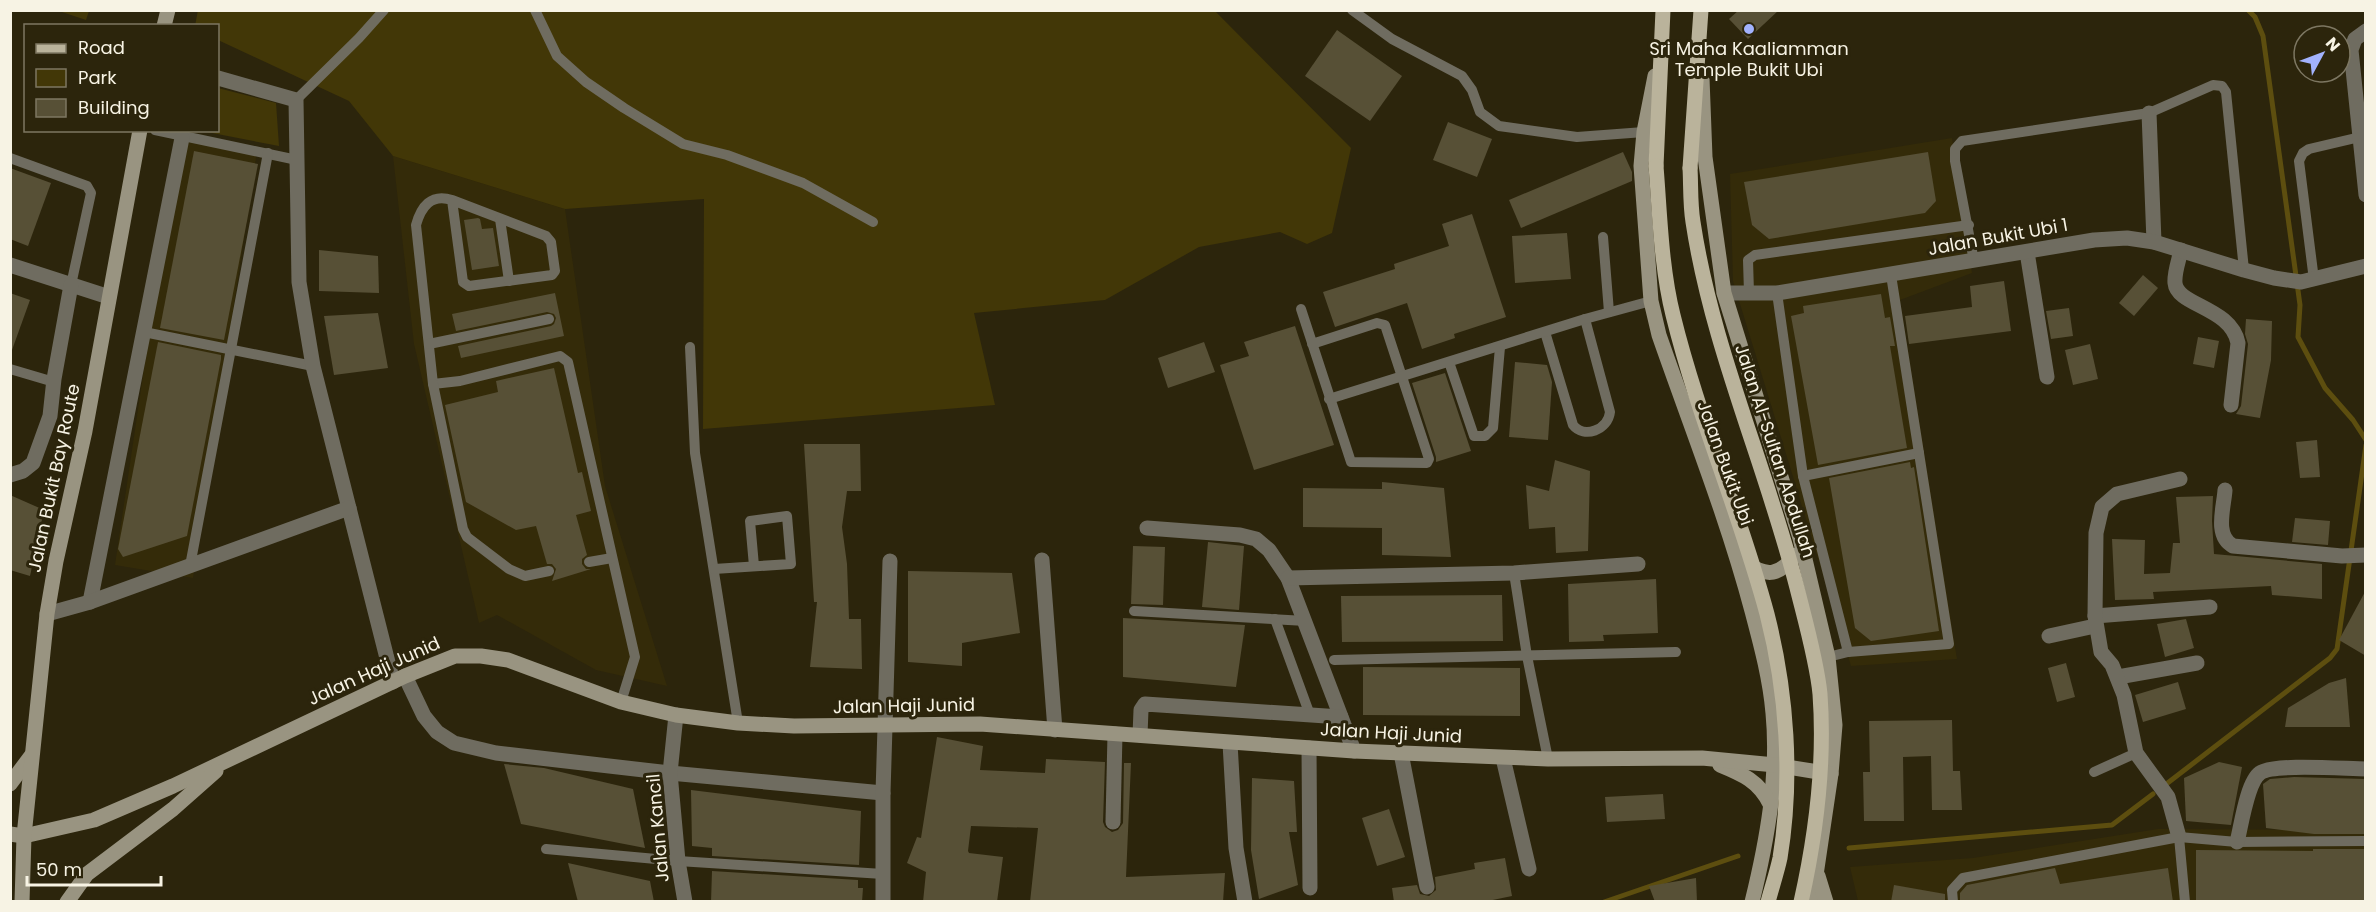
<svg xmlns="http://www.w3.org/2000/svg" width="2376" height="912" font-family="Poppins,sans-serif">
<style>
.built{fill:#342b09}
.green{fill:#423707}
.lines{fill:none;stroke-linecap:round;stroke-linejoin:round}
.stream{stroke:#5d4e0f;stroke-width:5}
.building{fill:#575036}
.lane{stroke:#6f6c60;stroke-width:10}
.street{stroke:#6f6c60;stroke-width:15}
.secondary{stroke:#999481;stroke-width:15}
.primary{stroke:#bab39b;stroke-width:15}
.primary-bridge{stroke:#bab39b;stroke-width:15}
.poi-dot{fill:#a2b2fd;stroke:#2c250c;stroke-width:2}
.labels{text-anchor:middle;stroke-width:6;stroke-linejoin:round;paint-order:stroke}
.poi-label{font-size:18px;fill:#f7f3e4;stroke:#2c250c}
.street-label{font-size:18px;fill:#f7f3e4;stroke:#2c250c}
</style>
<rect width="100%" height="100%" fill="#2c250c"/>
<!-- built -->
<g class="built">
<path d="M1952 138 1972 273 1900 300 1957 659 1851 666 1733 281 1730 174Z"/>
<path d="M178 139 257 151 193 578 115 565Z"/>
<path d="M393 156 565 209 605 486 667 686 596 670 497 615 479 623 414 344Z"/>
<path d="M2158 829 2365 830V901H1858L1850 867 1973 858Z"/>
</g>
<!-- green -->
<g class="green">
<path d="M198 10 1215 11 1351 148 1332 233 1307 244 1280 232 1199 247 1105 300 974 313 995 405 703 429 704 199 565 209 393 156 349 101 218 40V26H195Z"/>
<path d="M59 11H89L86 20Z"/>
<path d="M218 88 276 103 279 146 202 131 218 130Z"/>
</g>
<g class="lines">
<!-- stream -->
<g class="stream">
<path d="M2248 10 2255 17 2263 36 2300 305 2298 337 2325 388 2353 420 2366 440"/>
<path d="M2165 785 2330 658 2337 649 2366 445"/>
<path d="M1849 848 2112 825 2153 794"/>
<path d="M1604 902 1738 856"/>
</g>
</g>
<!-- building -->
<g class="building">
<path d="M1739 10H1779L1748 39 1729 19Z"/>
<path d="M1337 30 1402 76 1370 121 1305 76Z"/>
<path d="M1448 122 1492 139 1477 177 1433 160Z"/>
<path d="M194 151 258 164 224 340 160 328Z"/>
<path d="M1623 152 1632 172V181L1521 228 1509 200Z"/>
<path d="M1928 152 1936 201 1925 213 1769 239 1752 225 1744 182Z"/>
<path d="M10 168 51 183 28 246 10 239Z"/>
<path d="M1472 214 1506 317 1454 334 1455 338 1422 349 1407 303 1335 327 1323 292 1395 269 1394 264 1449 246 1442 224Z"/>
<path d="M478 218 480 219 482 229 493 228 499 266 472 270 464 220Z"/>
<path d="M1567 233 1571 279 1515 283 1512 236Z"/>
<path d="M319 250 378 256 379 293 319 291Z"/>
<path d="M2143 275 2158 288 2134 316 2119 303Z"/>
<path d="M2004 281 2011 331 1909 344 1905 316 1972 307 1970 286Z"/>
<path d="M10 293 30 300 12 350H10Z"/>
<path d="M555 293 564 336 461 358 458 346 551 326 554 324 556 318 554 314 547 312 456 331 452 314Z"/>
<path d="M1881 294 1885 318 1890 317 1895 346H1890L1907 448 1818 465 1791 316 1804 313 1803 306Z"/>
<path d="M2069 308 2073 336 2051 339 2046 311Z"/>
<path d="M378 313 388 368 334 375 324 316Z"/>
<path d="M2246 319 2272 321 2271 360 2260 418 2236 414 2241 406 2246 362 2248 344 2245 334Z"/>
<path d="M1295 326 1334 445 1254 470 1220 365 1249 356 1244 342Z"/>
<path d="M2198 337 2219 341 2214 368 2193 364Z"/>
<path d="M158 342 221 355V359L187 536 123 557 118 549Z"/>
<path d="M1204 342 1215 372 1168 388 1158 358Z"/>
<path d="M2090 344 2098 379 2073 385 2065 350Z"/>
<path d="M1515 362 1547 365 1552 382 1548 440 1509 437Z"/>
<path d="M554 368 578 473 582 472 591 511 576 515 587 555 582 559V564L586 569H591L552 581 556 569 552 564H547L536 526 516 530 466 502 445 405 498 392 496 381Z"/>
<path d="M1445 373 1471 451 1436 462V457L1412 383Z"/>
<path d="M2317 440 2320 477 2300 478 2296 442Z"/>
<path d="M804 444H860L861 491H847L842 527 847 564 849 619H861L862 669 810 667 817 602H814Z"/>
<path d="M1555 460 1590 471 1588 551 1556 553 1555 527 1529 529 1526 485 1549 491Z"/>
<path d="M1910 462 1911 468 1914 467 1939 631 1871 641 1855 628 1829 478Z"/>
<path d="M1382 482 1444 488 1451 557 1382 555V528L1303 527V488L1382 489Z"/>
<path d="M10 495 44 510 30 576 10 570Z"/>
<path d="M2213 496 2212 521 2214 554 2322 564V599L2272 595 2271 586 2153 592 2154 599 2115 600 2112 539 2145 540 2144 574 2170 573 2173 543H2180L2176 497Z"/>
<path d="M2295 518 2330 521 2328 545 2292 542Z"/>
<path d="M1208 542 1244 546 1239 610 1202 607Z"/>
<path d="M1133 546 1165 547 1163 605 1131 604Z"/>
<path d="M908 571 1012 573 1020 633 962 643V666L908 662Z"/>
<path d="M1656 579 1658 633 1603 635 1604 641 1569 642 1568 584Z"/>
<path d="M2366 590V656L2339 640Z"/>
<path d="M1502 595 1503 641 1342 642 1341 596Z"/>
<path d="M1123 618 1245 625 1236 687 1123 677Z"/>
<path d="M2186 619 2194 648 2165 657 2157 624Z"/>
<path d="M2066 663 2075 697 2057 702 2048 668Z"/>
<path d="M1363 667 1520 668V716L1363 715Z"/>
<path d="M2346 678 2350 727H2285L2288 708 2329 683Z"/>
<path d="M2178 682 2186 709 2143 722 2135 695Z"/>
<path d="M1952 720 1953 771H1960L1962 810H1932L1931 756 1903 757 1904 821H1864L1863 772H1870L1869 721Z"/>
<path d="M937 737 983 746 980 770 1045 773 1046 759 1105 762 1103 822 1105 827 1112 832 1118 830 1123 823 1124 763H1131L1126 877 1225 873 1223 902H1030L1038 828 971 826 968 851 969 853 1003 857 997 902H923L926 872 907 863 917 837 921 838Z"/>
<path d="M2219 762 2242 767 2231 825 2186 821 2184 778Z"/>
<path d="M504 764 544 768 633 789 645 848 521 824Z"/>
<path d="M2294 777 2366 779V834H2314L2266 828 2263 784 2270 779Z"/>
<path d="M1252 778 1294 781 1297 832H1289L1298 885 1259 899 1251 850Z"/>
<path d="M691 790 861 811 859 865 712 856V848L692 846Z"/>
<path d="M1663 794 1665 819 1607 822 1605 797Z"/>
<path d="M1389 809 1405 857 1377 866 1362 818Z"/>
<path d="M2313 849H2366V902H2196V850L2313 851Z"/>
<path d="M1505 858 1512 896 1483 902H1394L1392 888 1417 885 1420 894 1429 896 1436 890 1435 877 1475 869 1474 863Z"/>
<path d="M568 863 650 881 654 902H578Z"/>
<path d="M2055 868 2060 884 2168 868 2173 902H1960V893L1967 885Z"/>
<path d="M712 871 858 880V888H863L862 902H711Z"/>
<path d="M1696 878 1697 902H1655L1649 886Z"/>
<path d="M1894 885 1945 894V902H1891Z"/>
</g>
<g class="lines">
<!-- lane -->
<g class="lane">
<path d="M535 10 557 56 586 82 624 108 683 144 727 155 803 183 873 222"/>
<path d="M1352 10 1392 39 1462 76 1472 90 1480 112 1499 126 1577 137 1644 132"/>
<path d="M296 100 359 38 384 10"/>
<path d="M155 130 297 160"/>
<path d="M10 158 87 186 91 193 71 285"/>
<path d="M452 200 463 282 469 286 552 275 555 271 551 242 546 236 452 200C431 193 421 207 416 225L433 384 460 381 560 356 568 362 635 657 621 702"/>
<path d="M500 219 509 281"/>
<path d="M1603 237 1609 312"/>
<path d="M1974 261 1955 161V149L1962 141 2149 113 2213 85 2222 86 2226 92 2244 270"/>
<path d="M2314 280 2299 161 2303 153 2309 149 2360 137"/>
<path d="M1749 293 1748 260 1755 255 1969 225"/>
<path d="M1777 293 1803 476 1848 652 1828 657"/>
<path d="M1301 309 1351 462 1427 463 1429 459 1385 325 1377 323 1312 344"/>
<path d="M144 332 313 366"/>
<path d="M1545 332 1573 425C1584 439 1608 430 1610 412L1585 319"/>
<path d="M429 344 549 319"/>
<path d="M690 347 695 453 738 723"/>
<path d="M1449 362 1474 436H1485L1493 428 1500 347"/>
<path d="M10 369 54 382"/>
<path d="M433 384 463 529 467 537 509 569 525 576 549 571"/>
<path d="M1329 399 1585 319 1651 301"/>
<path d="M1803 476 1919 453"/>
<path d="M589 562 612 558"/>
<path d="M190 566 268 153"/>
<path d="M714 569 791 564 787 516 750 521 754 566"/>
<path d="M1514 573 1527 656 1548 759"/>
<path d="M1134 611 1306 621"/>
<path d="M1275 619 1310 715"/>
<path d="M1848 652 1949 644 1891 275"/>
<path d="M1334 660 1676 652"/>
<path d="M2094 772 2136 753"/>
<path d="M2179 837 2185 902"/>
<path d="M546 849 678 861 883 874"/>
<path d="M1953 902 1952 890 1963 878 2179 837 2237 842 2366 841"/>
</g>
<!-- street -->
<g class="street">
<path d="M2366 31 2355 39 2351 50 2366 195"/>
<path d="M218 78 296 100 299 282 313 366 393 682"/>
<path d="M2149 113 2154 242"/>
<path d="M2181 250C2179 260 2174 273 2175 283 2177 306 2231 307 2238 343L2231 405"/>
<path d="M2027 252 2047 377"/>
<path d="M10 265 109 297"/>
<path d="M1724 293H1777L2094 240 2127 238 2154 242 2244 270 2274 278 2301 282 2366 266"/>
<path d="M10 475 23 471 33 463 50 416 54 379 71 285"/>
<path d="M2225 490C2224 507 2214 536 2233 546L2342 556 2366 555"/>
<path d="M1147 528 1240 535 1256 539 1269 550 1288 578 1354 751"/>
<path d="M1042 560 1055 730"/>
<path d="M1288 578 1514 573 1638 564"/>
<path d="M90 602 182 138"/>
<path d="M47 614 90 602 349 508"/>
<path d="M2095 616 2210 607"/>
<path d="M2049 636 2095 626"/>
<path d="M405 676 424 716 437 732 454 743 496 753 670 773 883 793"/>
<path d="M2118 677 2197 663"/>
<path d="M676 715 670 773 678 861 685 902"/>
<path d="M1140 735 1141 710 1145 704 1341 717"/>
<path d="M1230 743 1236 848 1245 902"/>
<path d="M1309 748 1310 888"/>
<path d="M1401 753 1427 887"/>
<path d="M1503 758 1529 869"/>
<path d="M1113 822 1115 734"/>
<path d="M2179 837 2168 797 2136 753 2124 695 2112 665 2101 652 2095 616 2096 533 2102 507 2117 494 2180 479"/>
<path d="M2237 842C2241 827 2247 782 2260 773 2273 763 2346 769 2366 769"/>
<path d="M883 902V793L890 561"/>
</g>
<!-- secondary -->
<g class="secondary">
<path d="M164 26 168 10"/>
<path d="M1655 76 1644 132 1641 166 1651 301 1659 335C1691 427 1727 517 1752 611 1761 645 1770 678 1773 713 1779 775 1767 841 1752 902"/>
<path d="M1702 78 1705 157 1724 293 1800 538 1828 657 1835 725 1831 774 1812 902"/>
<path d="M1746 563C1768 578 1779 575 1796 555"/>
<path d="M1720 765C1742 774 1759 781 1770 804"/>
<path d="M10 784 31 756"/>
<path d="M10 834 24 836 94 820 173 786 405 676 455 656H481L508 660 621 702 676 715 738 723 794 726 980 724 1354 751 1548 759 1702 758 1775 765 1831 774"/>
<path d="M1818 876 1826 902"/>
<path d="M22 902 24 836 47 614 56 561 85 431 140 130"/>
<path d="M67 902 87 874 173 809 216 771"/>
</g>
<!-- primary -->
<g class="primary">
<path d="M1656 166 1663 10"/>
<path d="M1690 168 1701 10"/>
</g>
<!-- primary-bridge -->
<g class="primary-bridge">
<path d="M1656 166C1660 215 1661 267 1673 315 1698 417 1740 513 1767 614 1787 692 1793 778 1780 858 1777 872 1772 887 1768 902"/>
<path d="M1690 168C1691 185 1690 204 1693 222 1712 348 1766 465 1797 588 1805 620 1817 662 1820 694 1825 763 1816 835 1801 902"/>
</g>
</g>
<!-- markers -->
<circle class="poi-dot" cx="1749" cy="29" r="6"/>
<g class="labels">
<!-- poi labels -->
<g class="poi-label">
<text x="1749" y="55">Sri Maha Kaaliamman<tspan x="1749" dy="21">Temple Bukit Ubi</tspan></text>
</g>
<!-- street labels -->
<g class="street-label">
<text transform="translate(1998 237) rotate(-10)" y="6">Jalan Bukit Ubi 1</text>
<text transform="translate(1775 451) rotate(72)" y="6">Jalan Al-Sultan Abdullah</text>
<text transform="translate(1725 463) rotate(70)" y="6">Jalan Bukit Ubi</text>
<text transform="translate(54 478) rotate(-78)" y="6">Jalan Bukit Bay Route</text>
<text transform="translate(374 671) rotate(-24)" y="6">Jalan Haji Junid</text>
<text transform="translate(904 706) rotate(-1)" y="6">Jalan Haji Junid</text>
<text transform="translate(1391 733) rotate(3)" y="6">Jalan Haji Junid</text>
<text transform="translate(658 828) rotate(-95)" y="6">Jalan Kancil</text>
</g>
</g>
<!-- border -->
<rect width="2376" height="912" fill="none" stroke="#f7f3e4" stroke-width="24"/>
<!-- legend -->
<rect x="24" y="24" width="195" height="108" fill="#2c250c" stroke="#7d7762" stroke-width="1.5"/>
<rect x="36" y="44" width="30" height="9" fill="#bab39b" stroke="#7d7762" stroke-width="1.5"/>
<text x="78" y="54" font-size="18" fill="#f7f3e4">Road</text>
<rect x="36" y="69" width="30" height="18" fill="#423707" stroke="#7d7762" stroke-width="1.5"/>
<text x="78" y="84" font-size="18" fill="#f7f3e4">Park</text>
<rect x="36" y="99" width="30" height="18" fill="#575036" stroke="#7d7762" stroke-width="1.5"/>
<text x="78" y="114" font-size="18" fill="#f7f3e4">Building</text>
<!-- north arrow -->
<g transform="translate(2322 54) rotate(49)"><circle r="28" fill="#2c250c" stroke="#7d7762" stroke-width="1.5"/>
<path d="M0-4.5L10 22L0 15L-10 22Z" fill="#a2b2fd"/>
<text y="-9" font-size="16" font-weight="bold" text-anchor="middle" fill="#f7f3e4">N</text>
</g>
<!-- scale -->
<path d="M27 876v9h134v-9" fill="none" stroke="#f7f3e4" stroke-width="3"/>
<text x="36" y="876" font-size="18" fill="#f7f3e4" stroke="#2c250c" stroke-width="4.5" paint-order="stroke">50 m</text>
</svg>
